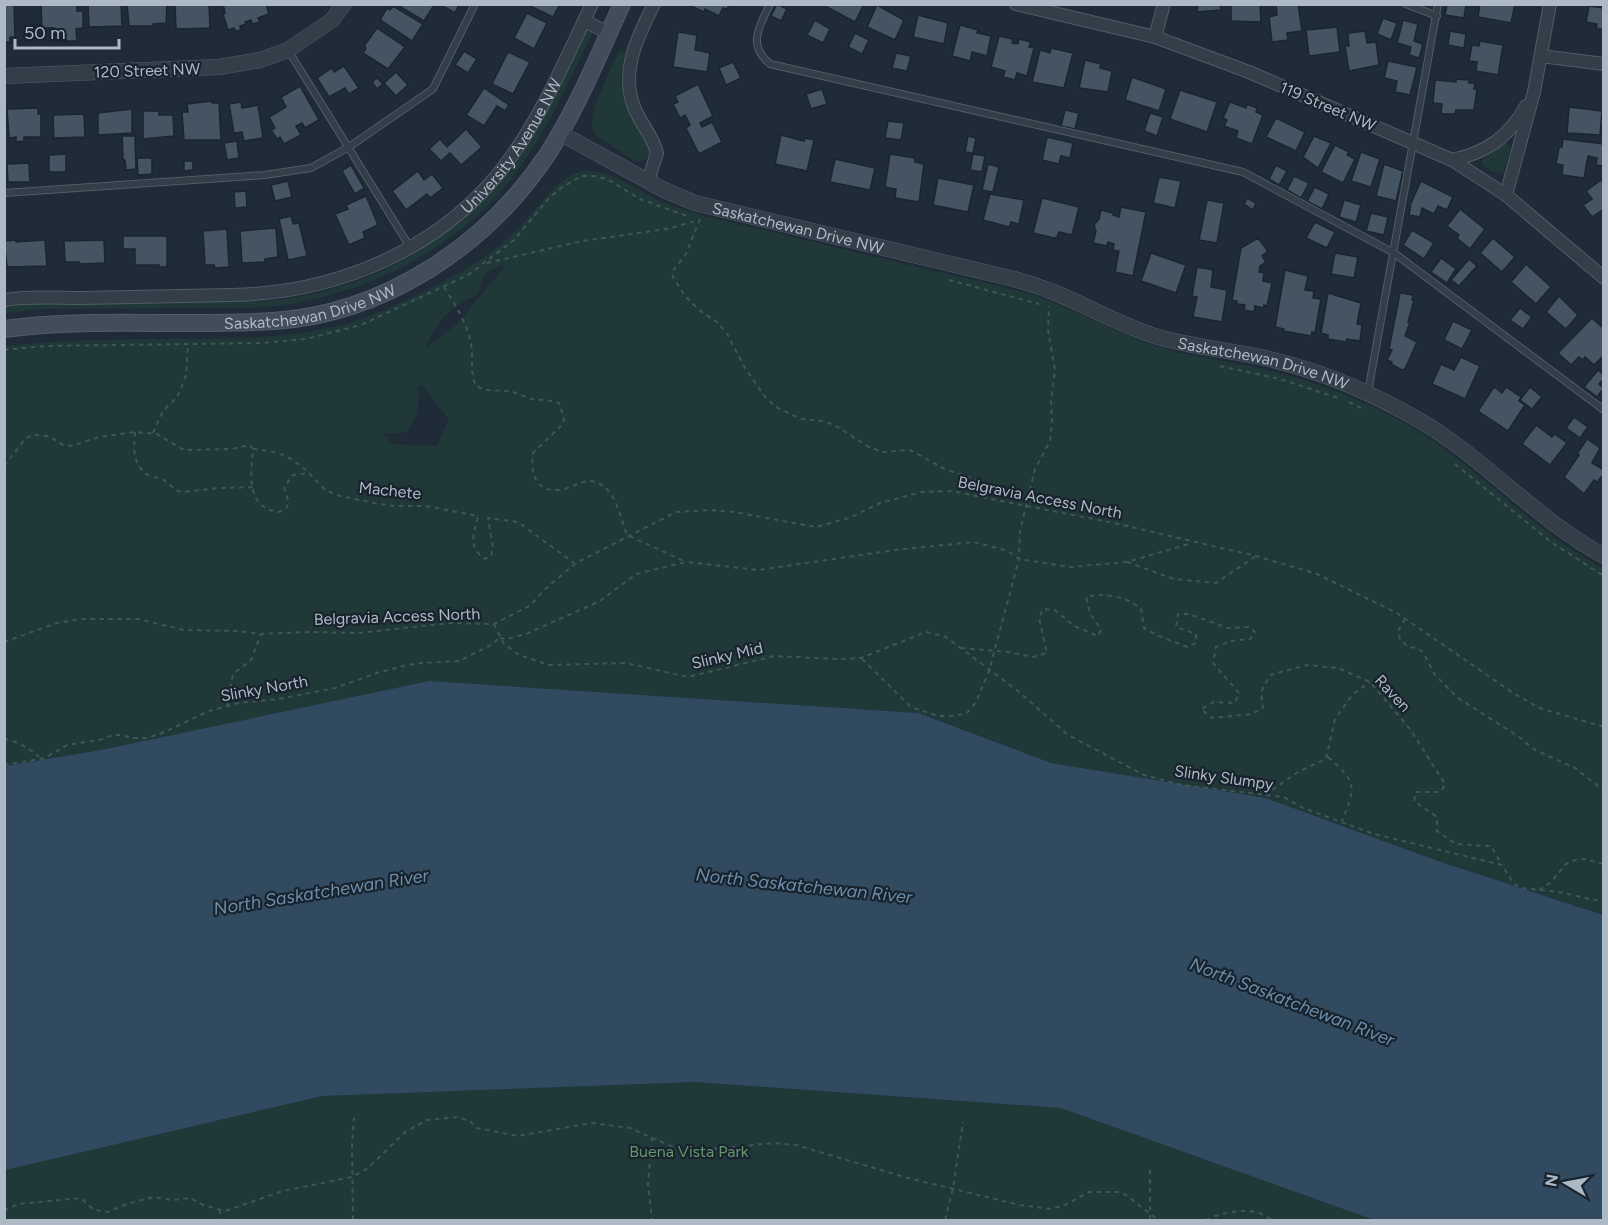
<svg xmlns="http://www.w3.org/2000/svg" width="1608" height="1225" font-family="Figtree,sans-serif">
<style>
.green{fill:#213839;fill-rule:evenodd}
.water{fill:#324a60}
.building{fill:#455462;stroke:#1a252f;stroke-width:1.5}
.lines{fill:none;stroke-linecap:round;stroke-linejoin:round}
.service-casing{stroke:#505c66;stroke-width:8}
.minor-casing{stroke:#505c66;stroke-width:14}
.tertiary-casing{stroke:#505c66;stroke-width:16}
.secondary-casing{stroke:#505c66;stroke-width:18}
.path{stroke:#3f5556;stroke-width:2;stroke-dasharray:4.5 4.5;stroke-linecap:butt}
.service{stroke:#333e48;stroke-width:6}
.minor{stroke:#333e48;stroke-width:12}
.tertiary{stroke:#333e48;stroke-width:15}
.secondary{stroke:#414d5b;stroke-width:16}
.labels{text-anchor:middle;stroke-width:4.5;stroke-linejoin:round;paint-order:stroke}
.street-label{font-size:16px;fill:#adb9c5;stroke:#18232d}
.park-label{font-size:16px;fill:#64966b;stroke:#18232d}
.water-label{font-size:18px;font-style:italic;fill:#6c8daa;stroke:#18232d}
</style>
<rect width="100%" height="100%" fill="#1f2c38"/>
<!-- green -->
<g class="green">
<path d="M586 32H591L592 34C570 79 550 124 521 166 466 245 371 294 276 306 248 309 219 308 190 308 140 308 90 309 40 309L5 313 4 307C84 298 165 303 245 302 360 300 469 239 530 141 552 107 568 69 586 32Z"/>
<path d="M622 50 625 54 621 74 624 98 650 151 649 156 642 162 635 161 598 137C595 134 592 129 592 124 591 109 612 66 619 51Z"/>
<path d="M1506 143 1511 147 1503 173 1493 172 1482 164V160Z"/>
<path d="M583 171C610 169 636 190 660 201 673 207 687 210 700 215L1027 293C1075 308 1117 335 1165 349 1196 358 1228 361 1258 368 1310 379 1360 398 1406 424 1461 455 1503 500 1554 537 1570 549 1587 559 1603 569V915L1438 861 1266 798 1051 763 918 713 429 681 101 750 5 766V346C61 340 117 339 173 339 245 338 317 340 384 310 422 293 461 275 495 249 508 239 520 227 531 214 547 197 559 177 583 171ZM506 265 457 324 425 349C436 321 450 307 478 294 483 275 486 269 506 265ZM422 385 449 420 436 446 393 444 381 433 395 434 407 432C417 418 420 406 418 388Z"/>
<path d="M695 1082 1061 1108 1374 1220H5V1170L244 1106 322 1096Z"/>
</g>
<!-- water -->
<path class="water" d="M429 681 918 713 1051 763 1266 798 1438 861 1603 915V1220H1374L1061 1108 695 1082 322 1096 5 1170V766L101 750Z"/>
<!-- building -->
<g class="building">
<path d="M4 4H14L15 37H10V42H4Z"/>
<path d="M41 4H77V11H83V28L76 29 77 41H60L59 32H53V28H42Z"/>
<path d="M88 4H121L122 26 89 27Z"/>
<path d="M127 4H167L166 23 153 24V26H129Z"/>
<path d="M175 4H209L210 28 176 29Z"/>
<path d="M223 4H266L269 14 258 18 260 22 252 24 251 20 245 22 246 24 240 26 241 30 235 31 234 28 228 30 223 14 225 13Z"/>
<path d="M396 4H433L434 5 424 21Z"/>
<path d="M439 4H459L455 13Z"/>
<path d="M526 4H560L553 17Z"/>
<path d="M692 4H730L727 9 723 8 719 16 705 9 704 12 691 6Z"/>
<path d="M777 4 787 9 781 21 771 16Z"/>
<path d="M826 4H864L855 22 825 6Z"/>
<path d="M1198 4H1220L1221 10 1197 12Z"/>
<path d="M1231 4H1260L1261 22 1231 21Z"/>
<path d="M1298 4 1302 31 1287 33 1288 40 1272 42 1269 17 1277 15 1276 5Z"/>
<path d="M1447 4H1466L1464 18 1445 15Z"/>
<path d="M1480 4H1515L1511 23 1478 17Z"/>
<path d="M877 5 904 20 895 40 867 27Z"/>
<path d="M393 6 423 24 412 41 380 20 387 8 390 10Z"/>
<path d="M1589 6 1604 8V30L1596 28 1597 24 1586 22Z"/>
<path d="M527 13 547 23 534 49 514 38Z"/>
<path d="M918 15 948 23 944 44 913 37Z"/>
<path d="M1383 18 1397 23 1391 40 1377 34Z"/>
<path d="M815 20 830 29 823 43 807 35Z"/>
<path d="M1403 20 1418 24 1414 41 1423 44 1419 58 1409 55 1411 47 1397 43Z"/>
<path d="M960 25 978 30 977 33 991 36 987 56 972 52 970 61 952 56Z"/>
<path d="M1337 27 1340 52 1309 56 1306 30Z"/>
<path d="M377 28 405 47 388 69 363 53 366 48 364 46Z"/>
<path d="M1365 31 1367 43 1376 42 1379 65 1349 71 1345 46H1349L1348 35 1349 33Z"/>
<path d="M1450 31 1466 34 1464 48 1448 45Z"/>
<path d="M678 32 697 35 695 50 710 53 707 72 673 67Z"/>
<path d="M855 33 869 40 862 54 848 47Z"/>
<path d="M999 36 1013 39 1012 43 1018 44 1019 39 1031 42 1029 47 1034 48 1027 76 1017 73 1015 80 1003 77 1005 71 991 67Z"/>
<path d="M1480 41 1503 45 1498 75 1476 71 1477 62 1469 61 1472 45 1479 46Z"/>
<path d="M1051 48 1073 53 1064 88 1032 82 1040 50 1050 53Z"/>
<path d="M464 51 477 59 468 73 455 65Z"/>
<path d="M508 52 530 62 513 94 492 84Z"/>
<path d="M896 53 911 56 907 71 892 68Z"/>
<path d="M1085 60 1101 64 1100 68 1112 71 1108 92 1079 88Z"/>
<path d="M1388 61 1417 67 1410 95 1395 92 1397 81 1384 78Z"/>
<path d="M733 62 741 78 726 85 719 68Z"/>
<path d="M344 66 359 88 349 94 345 88 329 97 317 78 332 68 334 72Z"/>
<path d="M396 72 408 85 396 96 384 83Z"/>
<path d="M1132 77 1166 89 1159 111 1125 100Z"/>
<path d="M377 78 383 84 377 89 372 82Z"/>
<path d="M1456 79 1469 80V83H1475L1474 89H1477L1474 110H1456L1455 114H1441L1442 104 1433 103 1435 80 1456 82Z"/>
<path d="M698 84 713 116 700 123 702 127 712 122 722 142 699 154 686 128 690 125 685 115 680 118 673 104 678 102 675 96Z"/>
<path d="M300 86 319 120 305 128 302 123 296 126 301 135 284 144 280 137 277 139 271 130 275 128 269 117 286 107 281 97Z"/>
<path d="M484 88 509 105 505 111 497 106 484 126 466 115Z"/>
<path d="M822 89 827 104 811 109 806 94Z"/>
<path d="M1180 90 1217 102 1207 132 1170 119Z"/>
<path d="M212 101V103H219L221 140H184L182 112H188L187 104Z"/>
<path d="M241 102 242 108 258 105 263 138 244 141 242 132 234 133 229 104Z"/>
<path d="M1230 102 1246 108 1247 104 1257 108 1256 112 1263 115 1252 144 1236 138 1238 131 1224 126 1227 120 1223 118Z"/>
<path d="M1569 107 1602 111 1600 135 1567 133Z"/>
<path d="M38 108V114H41V137H24V141L16 142V137L9 138 7 109Z"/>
<path d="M132 109V133L98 135V113Z"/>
<path d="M1065 110 1079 113 1075 129 1061 126Z"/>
<path d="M143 111H159V115H173L174 136 143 139Z"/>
<path d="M1150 113 1163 117 1157 136 1144 131Z"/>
<path d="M84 114 85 137 54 138 53 115Z"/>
<path d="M1276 118 1305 132 1296 151 1266 137Z"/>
<path d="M888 121 904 123 901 140 885 138Z"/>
<path d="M466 129 482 147 461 165 450 153 441 161 429 149 440 139 447 147Z"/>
<path d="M781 135 804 141 805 138 814 140 807 171 775 164Z"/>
<path d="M122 136H135L136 169 126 170 125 160H123Z"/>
<path d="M968 136 976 138 973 153 965 152Z"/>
<path d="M1314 136 1331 143 1318 168 1303 157Z"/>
<path d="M1047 137 1073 143 1070 158 1061 156 1059 164 1042 160Z"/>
<path d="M1563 139 1604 144V166L1596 165 1597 158 1588 156 1584 178 1562 175 1563 165 1556 164 1559 147H1562Z"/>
<path d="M237 141 239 158 227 160 224 143Z"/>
<path d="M1335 145 1349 152 1347 155 1355 159 1343 183 1321 172Z"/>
<path d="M1361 152 1380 159 1371 187 1351 181Z"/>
<path d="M66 154V172H49V155Z"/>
<path d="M890 154 915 158V162L924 164 919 202 895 198 896 189 885 187Z"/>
<path d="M973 154 985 156 982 172 970 170Z"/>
<path d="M137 158H152V174L138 175Z"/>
<path d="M835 159 875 168 870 190 830 182Z"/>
<path d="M184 161H193V170L184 171Z"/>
<path d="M29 163 30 182H8L7 164Z"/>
<path d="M988 164 999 167 993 192 982 190Z"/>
<path d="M1384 164 1403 171 1396 201 1376 196Z"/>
<path d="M351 165 364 188 355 194 342 171Z"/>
<path d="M1276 165 1287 171 1279 185 1269 179Z"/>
<path d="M418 171 424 180 432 174 443 188 430 198 427 194 406 210 392 191Z"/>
<path d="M1294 176 1309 183 1301 198 1287 190Z"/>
<path d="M1159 177 1181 181 1175 208 1153 203Z"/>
<path d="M938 178 974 185 968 212 933 205Z"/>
<path d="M1601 180 1604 184V209L1592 217 1583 205 1592 199 1586 191Z"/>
<path d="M288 181 292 197 275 201 271 185Z"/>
<path d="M1421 181 1453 197 1447 210 1438 206 1434 214 1422 208 1420 217 1409 215 1411 203Z"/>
<path d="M1315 187 1329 194 1322 209 1307 201Z"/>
<path d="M246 191 247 207 235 208 234 192Z"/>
<path d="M990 194 1024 200 1019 224 1011 222 1009 227 983 220Z"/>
<path d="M366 196 378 225 363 232 365 238 349 245 335 214 348 209 346 205Z"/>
<path d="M1042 198 1079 207 1072 235 1059 232 1057 237 1054 238 1033 233Z"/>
<path d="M1247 198 1256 203 1253 210 1244 204Z"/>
<path d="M1207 200 1224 203 1217 243 1199 240Z"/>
<path d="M1344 200 1361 205 1356 222 1339 217Z"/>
<path d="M1121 207 1146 212 1133 276 1115 272 1119 251 1113 250 1114 244 1108 242 1107 246 1093 243 1096 231 1094 225 1099 219 1101 210 1113 213V215L1119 217Z"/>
<path d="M1460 209 1485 229 1470 249 1457 238 1459 235 1447 226Z"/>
<path d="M1371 213 1388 217 1384 235 1366 231Z"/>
<path d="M291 216 293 224 299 223 307 256 288 260 279 219Z"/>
<path d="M1315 222 1335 232 1327 248 1306 238Z"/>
<path d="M276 228 278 257 265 259V262L242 263 240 231Z"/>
<path d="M227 229 229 267 215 268 214 265H205L203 231Z"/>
<path d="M1412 230 1434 243 1424 259 1403 245Z"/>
<path d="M123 236H167V267H158L159 265H135V249H123Z"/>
<path d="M1258 238 1268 251 1262 256 1266 262 1260 266 1259 272 1264 273 1263 281 1272 283 1267 306 1264 305 1263 308 1255 306 1254 312 1244 310 1245 305 1237 304V301L1232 300 1241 248Z"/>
<path d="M1493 238 1515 257 1502 272 1480 253Z"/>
<path d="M16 240V242L45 240 47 266 7 267 4 241Z"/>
<path d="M104 240 105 263 80 264 79 262H65L64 241Z"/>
<path d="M1151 253 1186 265 1176 293 1141 281Z"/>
<path d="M1335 253 1358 257 1354 278 1331 274Z"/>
<path d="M1441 258 1456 269 1447 283 1431 272Z"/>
<path d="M1469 259 1477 266 1459 286 1451 280Z"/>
<path d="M1526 264 1551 287 1536 304 1511 282Z"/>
<path d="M1197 267 1213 270 1211 287 1227 290 1222 322 1193 317 1197 297 1192 296Z"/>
<path d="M1285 270 1308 276 1305 290 1314 291 1313 298 1321 299 1315 333 1312 332 1311 336 1284 331V329L1275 327Z"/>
<path d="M1328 293 1361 303 1357 324 1362 325 1360 341 1347 339 1346 342 1328 339V335L1321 333Z"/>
<path d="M1400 293 1413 295 1412 300H1414L1408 322H1410L1405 336 1417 342 1405 369 1402 370 1391 364 1392 362 1387 360 1392 350 1389 349Z"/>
<path d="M1559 296 1578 315 1566 329 1546 312Z"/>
<path d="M1520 308 1532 317 1523 329 1510 320Z"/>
<path d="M1592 318 1604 329V355L1594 365 1585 357 1583 360 1579 357 1571 365 1558 353Z"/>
<path d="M1453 321 1472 330 1462 349 1444 340Z"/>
<path d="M1461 357 1480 366 1465 399 1432 384 1441 364 1454 370Z"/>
<path d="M1598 370 1604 375V379L1599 384 1604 388 1597 397 1584 387Z"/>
<path d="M1494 387 1502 393 1506 387 1521 397 1519 401 1525 405 1508 431 1478 411Z"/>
<path d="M1530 387 1542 397 1532 409 1520 400Z"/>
<path d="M1574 417 1588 427 1580 438 1566 428Z"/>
<path d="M1536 425 1552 437 1555 434 1567 443 1550 465 1522 444Z"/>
<path d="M1587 439 1600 448 1592 463 1604 470V474L1597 482 1594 480 1584 494 1564 477 1579 455 1577 454Z"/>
</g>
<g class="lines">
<defs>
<g id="service">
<path d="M770 4C759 27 747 45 770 64L1243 172 1394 253 1604 410"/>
<path d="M1406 4 1437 16"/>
<path d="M288 50 410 247"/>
<path d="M4 193 265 175 311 168 349 147 433 89 475 4"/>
<path d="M1368 392 1438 4"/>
</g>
<g id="minor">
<path d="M1016 4 1155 37 1249 72 1452 160 1506 195 1604 278"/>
<path d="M584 21 609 33"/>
<path d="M1155 37 1164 4"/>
<path d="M1541 56 1604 64"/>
<path d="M1452 160C1486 153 1509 137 1526 106"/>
<path d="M648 181 657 153C653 136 640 123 634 107 620 71 638 36 654 4"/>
<path d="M1506 195 1534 92 1550 4"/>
<path id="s1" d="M4 300C30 296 57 298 82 298 132 297 182 296 232 295 340 293 447 247 511 157 544 111 567 56 592 4"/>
</g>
<g id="tertiary">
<path d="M4 76 219 67 260 60 288 50 332 20 344 4"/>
<path id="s2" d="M560 133 664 190 695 203 1014 279C1027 283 1041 287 1053 292 1088 306 1122 326 1158 337 1193 347 1229 350 1265 358 1318 370 1369 391 1417 419 1484 457 1535 519 1604 556"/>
</g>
<g id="secondary">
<path id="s3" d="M4 329C93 317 183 327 273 321 384 314 486 246 547 155 577 109 599 54 622 4"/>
</g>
</defs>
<!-- service casing -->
<use href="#service" class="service-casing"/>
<!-- minor casing -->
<use href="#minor" class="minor-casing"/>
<!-- tertiary casing -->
<use href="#tertiary" class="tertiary-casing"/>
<!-- secondary casing -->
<use href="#secondary" class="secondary-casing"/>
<!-- path -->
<g class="path">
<path d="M700 219 686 254 672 272 673 277 685 296 699 310 717 322 726 332 745 368 766 398 776 407 801 419 824 421 836 426 869 447 882 452 910 450 945 469 974 479 986 497"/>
<path d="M487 263 582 241 667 229 699 220"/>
<path d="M949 280 1039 304"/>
<path d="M444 287C455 305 467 322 471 344 474 359 469 372 476 386L485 390 510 391 532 399 553 401 559 403 564 418 563 424 533 453C530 476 537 495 564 489 573 487 581 481 590 481 595 481 599 483 603 486 617 496 621 519 627 535L686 562"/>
<path d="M4 350 44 346 262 343 306 339 361 325 468 275 514 240 549 198 561 188 582 176H594L607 179 640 199 687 216"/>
<path d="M1220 366 1280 379 1341 399"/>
<path d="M1349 402 1363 409"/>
<path d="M135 432 134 450 137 464 146 474 164 480 176 490 182 492 219 488 253 487"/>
<path d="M153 433 163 411 177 397 182 386 186 375 188 344"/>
<path d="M253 449C280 452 289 455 309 473"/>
<path d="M1455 464 1551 542 1604 576"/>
<path d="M4 466 26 438 33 435 49 436 63 445 72 446 99 437 135 432 157 434 184 450 231 449 250 445 253 449C252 464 249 481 255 496 260 510 289 521 288 500 287 496 285 491 284 487L293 475 309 473 325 490 340 496 374 503 395 506H426L478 516C474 535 467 546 485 559L491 556 493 548 488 518 518 522 574 563"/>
<path d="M1127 562 1174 579 1216 583 1256 556"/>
<path d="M1405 619 1398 631 1400 639 1408 647 1416 648 1423 652 1435 675 1458 698 1519 737 1535 750 1575 768 1604 791"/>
<path d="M494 624 504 644 519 655 549 665 626 663 688 677 774 656 837 659 861 658 926 632 946 637 1018 691 1068 735 1144 775 1182 785 1284 797 1303 808 1374 834 1502 865 1514 884 1522 888 1559 892 1604 902"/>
<path d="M500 638 507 639 526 634 600 601 636 574 686 562 758 570 895 550 974 542 1008 551 1019 559 1070 567 1127 562 1192 543"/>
<path d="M4 642 57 623 80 619H138L184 630 238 631 259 634 309 632 358 633 450 623 494 624 531 605 544 590 576 563 676 512 710 510 734 512 816 527 849 518 880 503 922 492 951 491 1114 523 1256 556 1317 574 1397 613 1516 695 1540 708 1604 727"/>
<path d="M961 648 1008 652 1033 657 1047 653 1039 618 1043 609 1055 610 1074 626 1098 636 1101 630 1090 613 1086 597C1105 592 1127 597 1141 609L1144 628 1159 636 1187 647 1196 643V634L1176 627 1178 614H1189L1228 628 1250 627 1255 632 1250 639 1231 641 1216 647 1213 663 1239 693 1235 703 1214 702 1201 709 1212 718 1252 714 1263 708 1261 692 1270 675 1307 665 1338 668 1370 682 1410 729 1445 784 1441 792H1416L1414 801 1437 817V831L1456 844 1491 846 1502 865"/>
<path d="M862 659 911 707 938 716H954L967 713 976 702 989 671 1019 559 1020 531 1035 469 1050 441 1052 423 1051 400 1055 370 1048 330 1049 306"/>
<path d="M227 706 233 674 251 660 261 634"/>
<path d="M4 739C15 740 33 750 39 757"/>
<path d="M1328 757C1357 782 1356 786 1342 821"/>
<path d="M4 765 45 758 67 745 99 740 113 735H120L133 738H146L160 734 209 711 239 703 279 699 335 688 377 673 407 665 422 663 459 661 493 644 499 638"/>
<path d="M1265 795 1298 772 1326 759 1335 719 1353 694 1370 682"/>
<path d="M1539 890 1550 883 1566 864 1575 860 1584 859 1604 864"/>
<path d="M652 1137 648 1184 652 1220"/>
<path d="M1150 1170V1220"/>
<path d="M219 1210 222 1220"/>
<path d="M4 1211 18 1204 81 1198 94 1210 108 1212 129 1203 154 1197 173 1200 190 1198 203 1205 225 1211 283 1191 352 1177 368 1168 405 1132 427 1120 458 1117 470 1121 477 1128 518 1136 591 1123 630 1128 673 1147 713 1149 773 1143 796 1145 908 1178 1020 1205 1051 1209 1065 1205 1089 1192H1118L1126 1195 1158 1220"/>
<path d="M353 1220 352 1143 354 1118"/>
<path d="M945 1220 953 1188 963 1122"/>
<path d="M1206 1220C1220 1213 1240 1209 1255 1212 1261 1213 1268 1218 1273 1220"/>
</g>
<!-- service -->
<use href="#service" class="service"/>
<!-- minor -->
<use href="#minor" class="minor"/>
<!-- tertiary -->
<use href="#tertiary" class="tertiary"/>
<!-- secondary -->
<use href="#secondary" class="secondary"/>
</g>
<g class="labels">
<!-- street labels -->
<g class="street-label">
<text transform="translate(147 70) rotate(-2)" y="6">120 Street NW</text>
<text transform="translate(1328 106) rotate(23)" y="6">119 Street NW</text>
<text dy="6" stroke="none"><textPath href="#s1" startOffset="560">University Avenue NW</textPath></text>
<text dy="6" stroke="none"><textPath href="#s2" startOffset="258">Saskatchewan Drive NW</textPath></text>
<text dy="6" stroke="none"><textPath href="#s3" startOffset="308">Saskatchewan Drive NW</textPath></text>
<text dy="6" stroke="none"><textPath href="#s2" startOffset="744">Saskatchewan Drive NW</textPath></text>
<text transform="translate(390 490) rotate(6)" y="6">Machete</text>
<text transform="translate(1040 497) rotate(11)" y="6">Belgravia Access North</text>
<text transform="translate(397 616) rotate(-2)" y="6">Belgravia Access North</text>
<text transform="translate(727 655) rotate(-13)" y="6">Slinky Mid</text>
<text transform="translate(264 688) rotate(-10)" y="6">Slinky North</text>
<text transform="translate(1393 693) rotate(47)" y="6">Raven</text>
<text transform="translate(1224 777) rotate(8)" y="6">Slinky Slumpy</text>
</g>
<!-- park labels -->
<g class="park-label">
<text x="689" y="1157">Buena Vista Park</text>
</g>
<!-- water labels -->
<g class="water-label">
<text transform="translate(804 886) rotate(6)" y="6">North Saskatchewan River</text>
<text transform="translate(321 892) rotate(-9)" y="6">North Saskatchewan River</text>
<text transform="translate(1292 1002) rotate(21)" y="6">North Saskatchewan River</text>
</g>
</g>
<!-- border -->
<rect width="1608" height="1225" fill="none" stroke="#adb9c5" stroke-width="12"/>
<!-- north arrow -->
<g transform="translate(1566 1183) rotate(280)" stroke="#18232d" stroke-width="4.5" paint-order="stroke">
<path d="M0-4.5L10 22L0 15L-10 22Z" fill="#adb9c5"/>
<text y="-9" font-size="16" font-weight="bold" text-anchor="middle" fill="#adb9c5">N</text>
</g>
<!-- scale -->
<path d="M15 39v9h104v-9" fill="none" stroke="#adb9c5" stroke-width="3"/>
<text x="24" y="39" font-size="18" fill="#adb9c5" stroke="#18232d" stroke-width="4.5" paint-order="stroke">50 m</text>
</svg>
